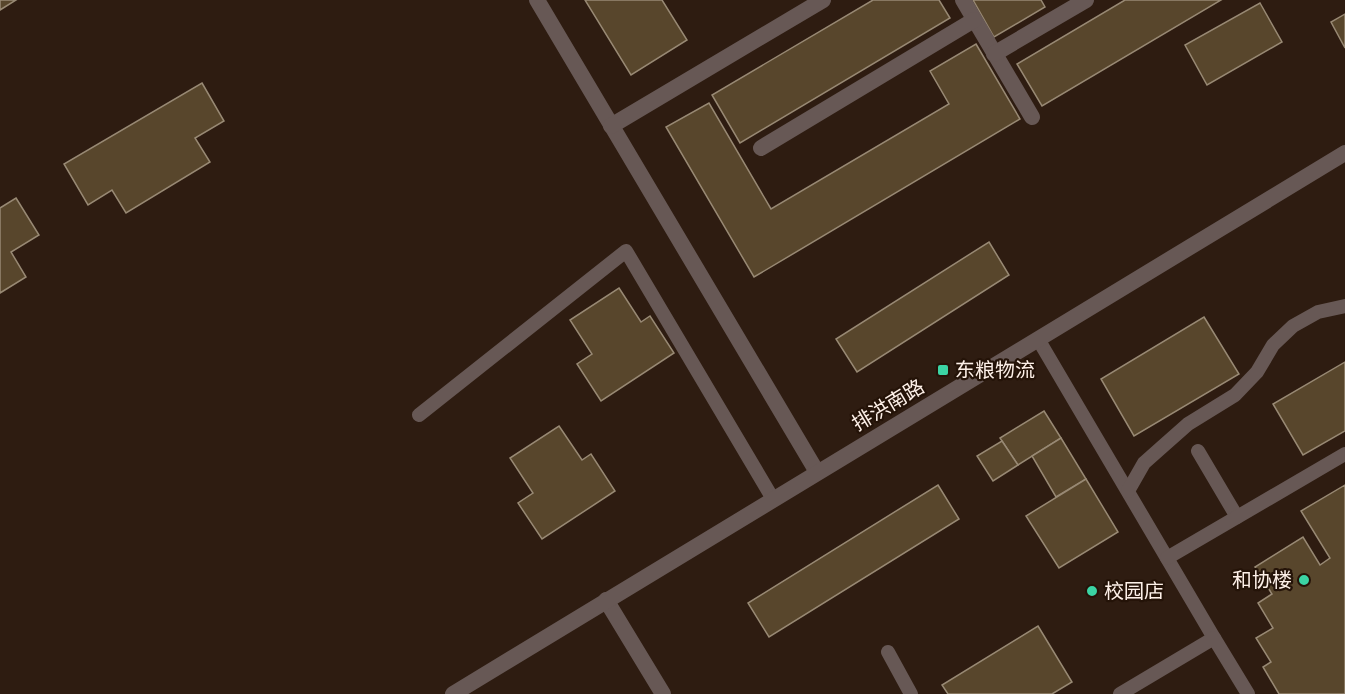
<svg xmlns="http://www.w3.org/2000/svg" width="1345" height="694" font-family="'DM Sans','Noto Sans SC',sans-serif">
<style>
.building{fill:#58462c;stroke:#988974;stroke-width:1.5}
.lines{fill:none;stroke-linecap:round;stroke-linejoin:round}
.service{stroke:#675855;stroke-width:14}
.minor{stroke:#675855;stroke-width:16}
.tertiary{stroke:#675855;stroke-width:16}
.poi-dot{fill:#3bd4a4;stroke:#241308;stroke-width:2}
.labels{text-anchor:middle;stroke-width:4.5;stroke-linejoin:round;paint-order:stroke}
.poi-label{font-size:20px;fill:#fdf0e8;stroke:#241308;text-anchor:start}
.street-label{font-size:20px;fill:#fdf0e8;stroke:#241308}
</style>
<rect width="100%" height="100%" fill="#2e1c11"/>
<!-- building -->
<g class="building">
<path d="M0 0H16L0 10Z"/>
<path d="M585 0H662L687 40 631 75Z"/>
<path d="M873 0H939L950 18 740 143 712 95Z"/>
<path d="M973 0H1041L1045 7 994 37Z"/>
<path d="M1125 0H1221L1042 106 1017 64Z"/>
<path d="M1260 3 1282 42 1207 85 1185 45Z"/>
<path d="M1345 14V48L1331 22Z"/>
<path d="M976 44 1020 119 754 277 666 127 709 103 771 209 949 104 930 71Z"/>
<path d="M202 83 224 121 195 138 210 162 126 213 112 190 88 205 64 164Z"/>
<path d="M16 198 39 235 11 252 26 277 0 293V208Z"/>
<path d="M989 242 1009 275 857 372 836 339Z"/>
<path d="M619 288 641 322 650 316 674 353 601 401 577 364 592 354 570 320Z"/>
<path d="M1204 317 1239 374 1134 436 1101 379Z"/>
<path d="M1345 362V431L1303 455 1273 404Z"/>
<path d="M1044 411 1061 438 1018 465 1000 438Z"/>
<path d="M559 426 582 460 591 454 615 491 542 539 518 503 533 493 510 458Z"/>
<path d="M1061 438 1086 479 1056 497 1032 456Z"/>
<path d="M1002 441 1018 465 993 481 977 456Z"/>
<path d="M1086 479 1118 532 1059 568 1026 516Z"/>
<path d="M938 485 959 519 769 637 748 603Z"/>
<path d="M1345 485V694H1279L1263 667 1271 662 1256 638 1273 628 1258 603 1272 594 1255 567 1303 537 1320 565 1330 558 1301 511Z"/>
<path d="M1038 626 1072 682 1052 694H948L942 685Z"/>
</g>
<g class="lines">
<!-- service -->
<g class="service">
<path d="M1038 339 1214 638"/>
<path d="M419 415 626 251 773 499"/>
<path d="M1198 451 1237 517"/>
<path d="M1128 491 1144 463 1162 447 1188 424 1235 395 1257 372 1273 345 1293 326 1318 312 1345 306"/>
<path d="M1167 558 1345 454"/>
<path d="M888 652 911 694"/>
<path d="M1120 694 1214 638 1248 694"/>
</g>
<!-- minor -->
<g class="minor">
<path d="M537 0 817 472"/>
<path d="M963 0 1032 117"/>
<path d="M994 54 1086 0"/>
<path d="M611 126 823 0"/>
<path d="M761 148 974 20"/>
<path d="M606 600 663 694"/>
</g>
<!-- tertiary -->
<path class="tertiary" d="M453 694 1345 153"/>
</g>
<!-- markers -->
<g class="poi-dot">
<rect x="937" y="364" width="12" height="12" rx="3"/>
<circle cx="1304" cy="580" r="6"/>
<circle cx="1092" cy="591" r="6"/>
</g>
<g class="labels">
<!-- poi labels -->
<g class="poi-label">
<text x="955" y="377">东粮物流</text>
<text x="1292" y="587" text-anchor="end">和协楼</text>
<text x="1104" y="598">校园店</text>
</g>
<!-- street labels -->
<g class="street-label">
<text transform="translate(888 405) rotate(-31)" y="7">排洪南路</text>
</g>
</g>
</svg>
